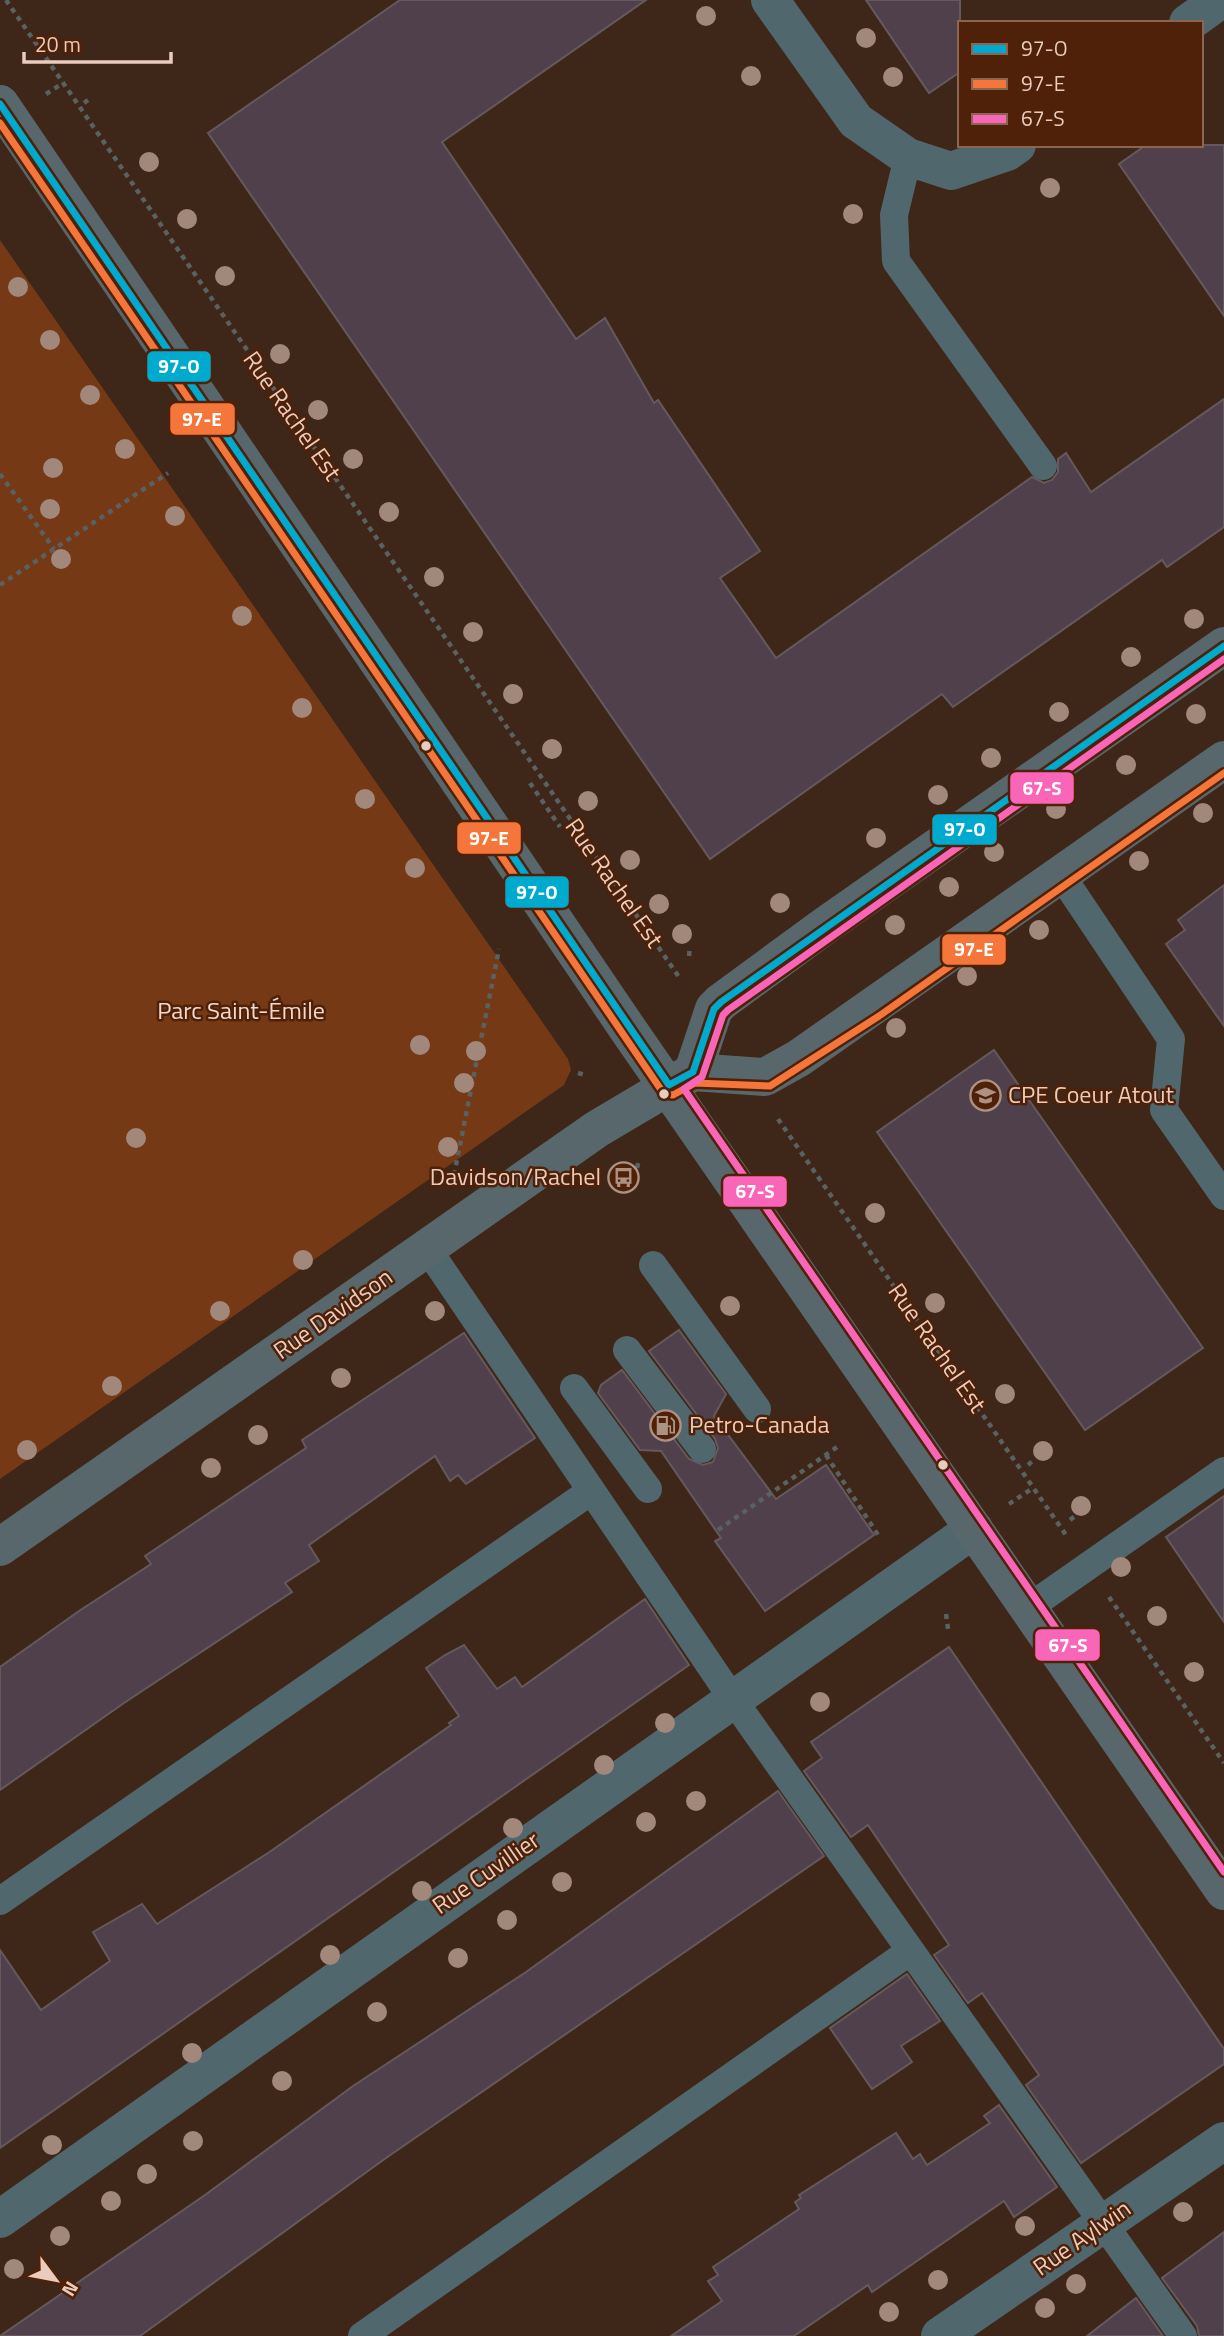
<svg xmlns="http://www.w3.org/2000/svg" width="1224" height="2336" font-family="'Titillium Web',sans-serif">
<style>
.green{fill:#753916}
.building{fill:#50404b;stroke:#64595c;stroke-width:2}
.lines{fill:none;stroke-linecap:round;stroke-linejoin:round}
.path{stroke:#596161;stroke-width:4.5;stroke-dasharray:5 5;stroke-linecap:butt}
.service{stroke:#51676e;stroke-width:28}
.minor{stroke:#51676e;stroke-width:38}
.secondary{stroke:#58676c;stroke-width:38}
.bus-1-casing{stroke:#4e2108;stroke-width:12}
.bus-2-casing{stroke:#4e2108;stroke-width:12}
.bus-3-casing{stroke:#4e2108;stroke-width:12}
.bus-1{stroke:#00a9ce;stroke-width:7}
.bus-2{stroke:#f5763a;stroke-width:7}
.bus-3{stroke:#fa66b7;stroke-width:7}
.tree{fill:#a2887a}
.bus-dot{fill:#e9ccbe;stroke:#4e2108;stroke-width:2.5}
.labels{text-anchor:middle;stroke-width:5;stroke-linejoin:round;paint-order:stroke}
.street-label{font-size:24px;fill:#e9ccbe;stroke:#4e2108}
.park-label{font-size:24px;fill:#f3d8cb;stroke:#4e2108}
.poi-label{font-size:24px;fill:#e9ccbe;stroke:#4e2108;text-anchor:start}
.line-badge{stroke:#4e2108;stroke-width:2.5}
.badge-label{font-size:19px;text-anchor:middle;font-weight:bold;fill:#fff}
</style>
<rect width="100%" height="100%" fill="#3e2618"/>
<!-- green -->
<path class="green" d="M0 240 568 1059 571 1070 564 1085 0 1479Z"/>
<!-- building -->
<g class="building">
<path d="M400 0H646L442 142 576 339 605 318 654 403 658 400 760 551 720 578 776 658 1032 477 1044 483 1052 480 1058 472V459L1066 453 1091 492 1224 399V527L1167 567 1162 560 953 707 942 694 710 859 208 133Z"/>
<path d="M866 0H960V72L929 93Z"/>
<path d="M1146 145H1224V316L1119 164Z"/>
<path d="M1224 885V1026L1166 944 1185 930 1178 920Z"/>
<path d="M994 1050 1203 1348 1085 1430 877 1132Z"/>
<path d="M679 1330 726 1394 714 1416 776 1499 826 1465 874 1535 765 1611 715 1541 721 1538 661 1451 640 1450 598 1393 601 1385 622 1370 689 1459 703 1465 713 1462 718 1448 715 1439 649 1351Z"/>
<path d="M464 1333 535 1438 466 1484 458 1475 450 1481 435 1456 309 1545 319 1561 285 1583 292 1592 124 1703 0 1790V1667L79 1611 151 1564 145 1556 306 1448 302 1440Z"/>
<path d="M1224 1496V1622L1166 1537Z"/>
<path d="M645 1599 689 1665 0 2148V1950L41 2010 110 1961 93 1932 142 1904 157 1924 268 1853 451 1725 449 1723 459 1716 426 1668 445 1655 464 1645 497 1689 515 1677 522 1687Z"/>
<path d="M949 1647 1224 2049V2064L1081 2163 1026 2085 1039 2075 982 1993 968 2003 934 1955 949 1945 868 1825 851 1837 804 1771 822 1758 811 1742Z"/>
<path d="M778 1791 824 1856 386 2158 140 2336H0L205 2195 353 2086 526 1972Z"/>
<path d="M907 1974 940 2021 901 2046 912 2062 872 2089 830 2028Z"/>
<path d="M999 2105 1057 2187 1014 2217 1004 2201 872 2292 868 2285 794 2336H671L722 2301 708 2281 718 2275 713 2267 799 2209 795 2202 801 2198 799 2195 896 2133 913 2159 920 2154 927 2165 990 2123 984 2116Z"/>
<path d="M1224 2232V2336H1199L1197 2326 1162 2278Z"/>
<path d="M1136 2298 1163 2336H1087Z"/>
</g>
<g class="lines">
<!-- path -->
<g class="path">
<path d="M6 0 681 980"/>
<path d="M42 41 45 38"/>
<path d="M46 94 63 83"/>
<path d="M84 103 88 100"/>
<path d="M0 474 54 549"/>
<path d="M0 585 168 473"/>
<path d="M530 783 560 827"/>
<path d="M689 956 690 947"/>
<path d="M578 1073 585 1075"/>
<path d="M778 1119 1066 1535"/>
<path d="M637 1168 639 1160"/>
<path d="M454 1175 499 949"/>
<path d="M826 1455 880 1538"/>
<path d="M1028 1465 1035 1459"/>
<path d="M1009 1504 1033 1488"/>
<path d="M1070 1520 1075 1516"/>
<path d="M718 1530 840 1445"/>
<path d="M1109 1597 1224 1763"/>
<path d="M946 1614 948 1629"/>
</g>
<!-- service -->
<g class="service">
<path d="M908 157 894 215 896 261 1043 466"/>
<path d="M1061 875 1171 1039 1164 1110 1224 1196"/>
<path d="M427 1248 732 1698 1183 2336"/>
<path d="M653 1265 757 1409"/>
<path d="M627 1350 702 1449"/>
<path d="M574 1388 648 1489"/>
<path d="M1028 1608 1224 1471"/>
<path d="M0 1901 591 1491"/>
<path d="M362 2336 909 1952"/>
</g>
<!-- minor -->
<g class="minor">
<path d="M770 0 856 121 908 157 951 171 1007 152 1017 145"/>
<path d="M1188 23 1220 0"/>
<path d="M0 2219 974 1529"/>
<path d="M940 2336 1224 2141"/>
</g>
<!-- secondary -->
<g class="secondary">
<path d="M0 104 627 1028 1224 1891"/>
<path d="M693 1072 714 1009 721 1002 826 925 1224 646"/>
<path d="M0 1547 597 1129 693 1072 765 1077 799 1058 1224 760"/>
</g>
<defs>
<path id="bus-1" d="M0 104 669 1085 693 1072 714 1009 721 1002 1224 646"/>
<path id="bus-2" d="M0 123 664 1094 673 1095 695 1083 770 1086 879 1016 1224 773"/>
<path id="bus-3" d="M1224 659 728 1010 723 1015 702 1077 684 1089 1224 1872"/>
</defs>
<!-- bus-1 casing -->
<use href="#bus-1" class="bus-1-casing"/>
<!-- bus-2 casing -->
<use href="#bus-2" class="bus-2-casing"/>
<!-- bus-3 casing -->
<use href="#bus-3" class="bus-3-casing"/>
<!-- bus-1 -->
<use href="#bus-1" class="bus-1"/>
<!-- bus-2 -->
<use href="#bus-2" class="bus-2"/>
<!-- bus-3 -->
<use href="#bus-3" class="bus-3"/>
</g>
<!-- trees -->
<g class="tree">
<circle cx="706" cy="16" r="10"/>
<circle cx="866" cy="38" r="10"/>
<circle cx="751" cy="76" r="10"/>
<circle cx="893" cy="77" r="10"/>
<circle cx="149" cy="162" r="10"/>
<circle cx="1050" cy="188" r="10"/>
<circle cx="853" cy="214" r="10"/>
<circle cx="187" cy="219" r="10"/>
<circle cx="225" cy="276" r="10"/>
<circle cx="18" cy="287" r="10"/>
<circle cx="50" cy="340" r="10"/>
<circle cx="280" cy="354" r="10"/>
<circle cx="90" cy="395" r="10"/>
<circle cx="318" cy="410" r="10"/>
<circle cx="125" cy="449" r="10"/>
<circle cx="353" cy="459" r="10"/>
<circle cx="53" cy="468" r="10"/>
<circle cx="50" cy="509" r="10"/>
<circle cx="389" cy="512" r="10"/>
<circle cx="175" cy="516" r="10"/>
<circle cx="61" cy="559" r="10"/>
<circle cx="434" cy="577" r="10"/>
<circle cx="242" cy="616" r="10"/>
<circle cx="1194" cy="619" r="10"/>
<circle cx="473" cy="632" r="10"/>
<circle cx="1131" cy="657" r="10"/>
<circle cx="513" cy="694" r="10"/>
<circle cx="302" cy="708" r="10"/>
<circle cx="1059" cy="712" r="10"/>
<circle cx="1196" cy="714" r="10"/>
<circle cx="552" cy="749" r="10"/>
<circle cx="991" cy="758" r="10"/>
<circle cx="1126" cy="765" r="10"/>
<circle cx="938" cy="795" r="10"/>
<circle cx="365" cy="799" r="10"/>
<circle cx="588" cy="801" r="10"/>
<circle cx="1056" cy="809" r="10"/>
<circle cx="1203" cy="813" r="10"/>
<circle cx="876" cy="838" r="10"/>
<circle cx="994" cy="852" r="10"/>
<circle cx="630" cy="860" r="10"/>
<circle cx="1139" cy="861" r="10"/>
<circle cx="415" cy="868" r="10"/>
<circle cx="949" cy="887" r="10"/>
<circle cx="780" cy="903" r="10"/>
<circle cx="659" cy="904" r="10"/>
<circle cx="895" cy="925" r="10"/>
<circle cx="1039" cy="930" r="10"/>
<circle cx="682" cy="934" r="10"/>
<circle cx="967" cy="976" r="10"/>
<circle cx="896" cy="1028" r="10"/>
<circle cx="420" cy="1045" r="10"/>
<circle cx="476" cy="1051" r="10"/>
<circle cx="464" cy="1083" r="10"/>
<circle cx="136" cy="1138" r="10"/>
<circle cx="448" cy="1147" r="10"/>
<circle cx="875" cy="1213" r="10"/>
<circle cx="303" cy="1260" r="10"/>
<circle cx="935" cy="1303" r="10"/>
<circle cx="730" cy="1306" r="10"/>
<circle cx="220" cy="1311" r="10"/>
<circle cx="435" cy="1311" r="10"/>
<circle cx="341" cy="1378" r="10"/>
<circle cx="112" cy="1386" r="10"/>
<circle cx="1005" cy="1394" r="10"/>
<circle cx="258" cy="1435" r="10"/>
<circle cx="27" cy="1450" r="10"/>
<circle cx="1043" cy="1451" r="10"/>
<circle cx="211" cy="1468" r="10"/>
<circle cx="1081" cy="1506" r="10"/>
<circle cx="1121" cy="1567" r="10"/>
<circle cx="1157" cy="1616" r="10"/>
<circle cx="1194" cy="1672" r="10"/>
<circle cx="820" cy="1702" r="10"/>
<circle cx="665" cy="1723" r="10"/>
<circle cx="604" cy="1765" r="10"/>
<circle cx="696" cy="1801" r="10"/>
<circle cx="646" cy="1822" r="10"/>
<circle cx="513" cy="1828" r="10"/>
<circle cx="562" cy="1882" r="10"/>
<circle cx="422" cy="1891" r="10"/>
<circle cx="507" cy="1920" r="10"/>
<circle cx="330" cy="1955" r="10"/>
<circle cx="458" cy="1958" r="10"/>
<circle cx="377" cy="2012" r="10"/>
<circle cx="192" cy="2053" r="10"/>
<circle cx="282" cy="2081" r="10"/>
<circle cx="193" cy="2141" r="10"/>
<circle cx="52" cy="2145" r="10"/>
<circle cx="147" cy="2174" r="10"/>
<circle cx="111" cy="2201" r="10"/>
<circle cx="1183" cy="2212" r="10"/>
<circle cx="1025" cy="2226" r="10"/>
<circle cx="60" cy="2236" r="10"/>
<circle cx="14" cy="2269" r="10"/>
<circle cx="938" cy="2280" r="10"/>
<circle cx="1076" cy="2284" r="10"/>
<circle cx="1045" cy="2308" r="10"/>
<circle cx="889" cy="2312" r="10"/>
</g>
<!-- icons -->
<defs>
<symbol id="school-ring" viewBox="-11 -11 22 22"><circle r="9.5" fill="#4e2108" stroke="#ad9284" stroke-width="1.5"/><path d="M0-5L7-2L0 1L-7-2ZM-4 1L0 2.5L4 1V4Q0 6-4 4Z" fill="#ad9284"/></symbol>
<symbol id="bus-ring" viewBox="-11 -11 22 22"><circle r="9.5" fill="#4e2108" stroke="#ad9284" stroke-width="1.5"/><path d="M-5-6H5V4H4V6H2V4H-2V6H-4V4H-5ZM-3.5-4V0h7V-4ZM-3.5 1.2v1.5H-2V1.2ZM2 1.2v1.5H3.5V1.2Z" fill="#ad9284"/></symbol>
<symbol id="fuel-ring" viewBox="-11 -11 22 22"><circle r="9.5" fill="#4e2108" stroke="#ad9284" stroke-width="1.5"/><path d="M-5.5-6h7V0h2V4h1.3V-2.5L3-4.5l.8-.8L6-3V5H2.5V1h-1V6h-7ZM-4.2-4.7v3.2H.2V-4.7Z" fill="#ad9284"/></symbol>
</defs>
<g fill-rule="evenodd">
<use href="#school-ring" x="968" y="1078" width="35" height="35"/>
<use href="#bus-ring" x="606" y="1160" width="35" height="35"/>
<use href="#fuel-ring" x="648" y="1408" width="35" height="35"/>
</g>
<!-- markers -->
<g class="bus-dot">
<circle cx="426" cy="746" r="6"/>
<circle cx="664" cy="1094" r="6"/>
<circle cx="943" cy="1465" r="6"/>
</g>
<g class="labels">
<!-- street labels -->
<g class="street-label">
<text transform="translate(292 416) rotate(55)" y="8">Rue Rachel Est</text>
<text transform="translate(614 883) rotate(55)" y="8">Rue Rachel Est</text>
<text transform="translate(333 1314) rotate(-35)" y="8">Rue Davidson</text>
<text transform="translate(937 1348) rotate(55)" y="8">Rue Rachel Est</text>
<text transform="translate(486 1873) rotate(-35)" y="8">Rue Cuvillier</text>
<text transform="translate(1082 2238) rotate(-35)" y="8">Rue Aylwin</text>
</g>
<!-- park labels -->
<g class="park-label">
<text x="241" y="1019">Parc Saint-Émile</text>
</g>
<!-- poi labels -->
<g class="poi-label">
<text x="1008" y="1103">CPE Coeur Atout</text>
<text x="601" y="1185" text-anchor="end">Davidson/Rachel</text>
<text x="689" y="1433">Petro-Canada</text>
</g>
</g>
<g class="line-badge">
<rect x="146" y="350" width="66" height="33" rx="7" fill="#00a9ce"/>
<rect x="169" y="402" width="67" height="34" rx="7" fill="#f5763a"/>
<rect x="1009" y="771" width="66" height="34" rx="7" fill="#fa66b7"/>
<rect x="931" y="813" width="67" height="33" rx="7" fill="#00a9ce"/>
<rect x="456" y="821" width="66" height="34" rx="7" fill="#f5763a"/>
<rect x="504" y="875" width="66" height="34" rx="7" fill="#00a9ce"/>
<rect x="941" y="933" width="66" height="33" rx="7" fill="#f5763a"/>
<rect x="722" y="1175" width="66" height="33" rx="7" fill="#fa66b7"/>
<rect x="1034" y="1628" width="67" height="34" rx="7" fill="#fa66b7"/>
</g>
<g class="badge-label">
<text x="179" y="373">97-O</text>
<text x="202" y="426">97-E</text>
<text x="1042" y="795">67-S</text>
<text x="965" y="836">97-O</text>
<text x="489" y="845">97-E</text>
<text x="537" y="899">97-O</text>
<text x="974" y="956">97-E</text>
<text x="755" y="1198">67-S</text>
<text x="1068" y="1652">67-S</text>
</g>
<!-- legend -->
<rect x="958" y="21" width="245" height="126" fill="#4e2108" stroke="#8c6551" stroke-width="2"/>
<rect x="972" y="44" width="35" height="10" fill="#00a9ce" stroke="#8c6551" stroke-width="2"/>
<text x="1021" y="56" font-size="21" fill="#e9ccbe">97-O</text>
<rect x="972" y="79" width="35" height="10" fill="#f5763a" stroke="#8c6551" stroke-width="2"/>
<text x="1021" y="91" font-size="21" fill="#e9ccbe">97-E</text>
<rect x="972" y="114" width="35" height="10" fill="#fa66b7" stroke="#8c6551" stroke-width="2"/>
<text x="1021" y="126" font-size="21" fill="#e9ccbe">67-S</text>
<!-- north arrow -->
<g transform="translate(56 2280) rotate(122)" stroke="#4e2108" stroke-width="5" paint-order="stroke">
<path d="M0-5L12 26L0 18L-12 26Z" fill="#e9ccbe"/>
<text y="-10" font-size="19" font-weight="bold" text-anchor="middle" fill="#e9ccbe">N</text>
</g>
<!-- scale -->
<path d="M24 52v10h147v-10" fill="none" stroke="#e9ccbe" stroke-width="3.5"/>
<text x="35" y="52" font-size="21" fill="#e9ccbe" stroke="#4e2108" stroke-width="5" paint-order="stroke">20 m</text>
</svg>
